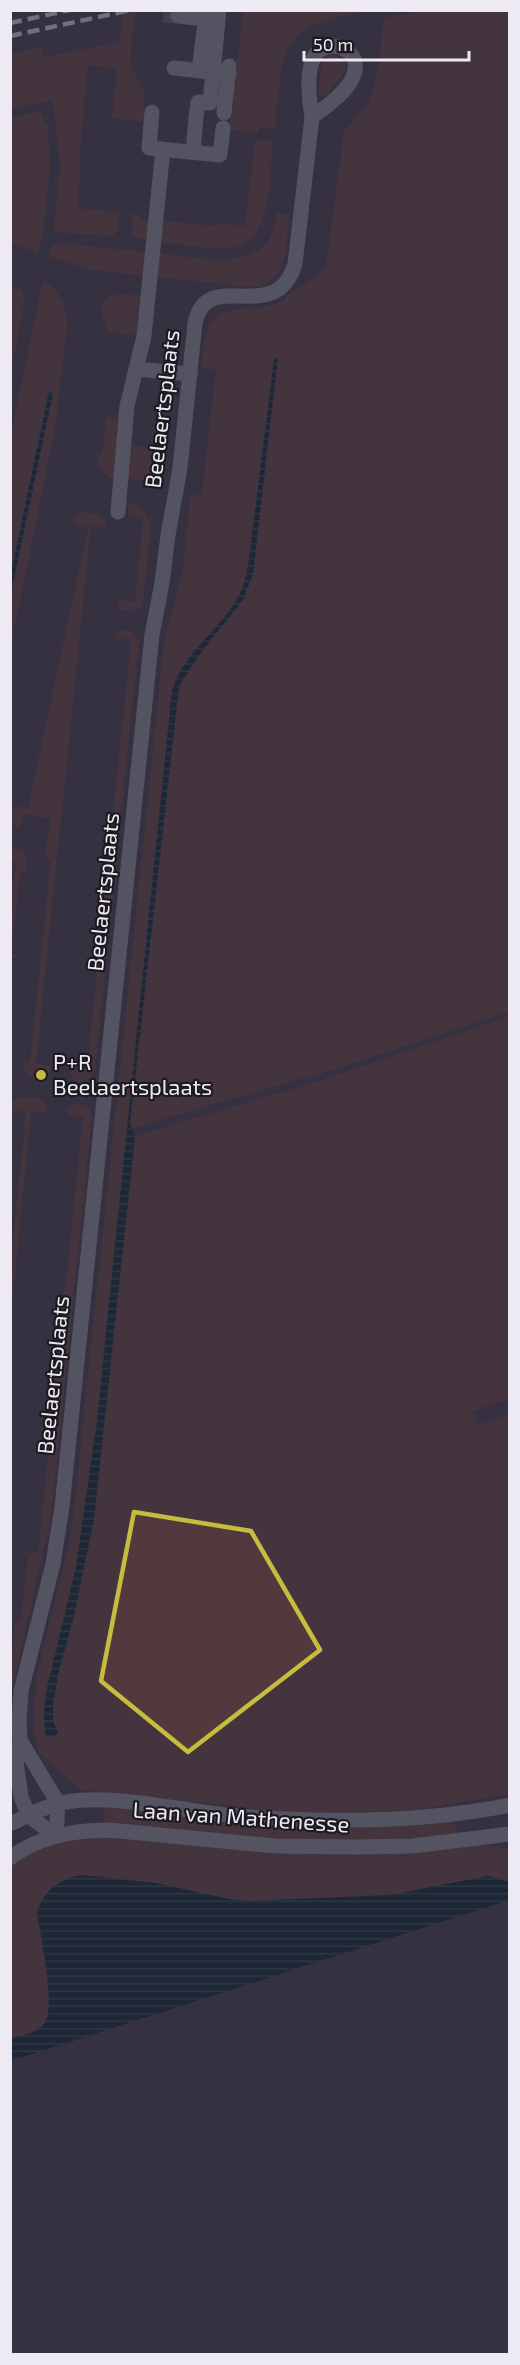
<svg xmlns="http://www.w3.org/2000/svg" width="520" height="2365" font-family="'Exo 2',sans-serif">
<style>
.grass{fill:#52393d}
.water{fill:url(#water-rules)}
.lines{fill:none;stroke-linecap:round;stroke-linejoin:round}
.minor-tunnel{stroke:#524e5b;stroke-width:15;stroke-dasharray:15 8;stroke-linecap:butt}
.minor{stroke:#777c89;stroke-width:15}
.rail{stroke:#bebac5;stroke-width:4.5;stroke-dasharray:12 6;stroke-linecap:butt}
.minor-bridge{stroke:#777c89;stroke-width:15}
.marked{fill:none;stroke:#c6bc3d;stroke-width:4.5;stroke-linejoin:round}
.poi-dot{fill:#c6bc3d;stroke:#1d1b21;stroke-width:2}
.labels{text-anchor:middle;stroke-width:4.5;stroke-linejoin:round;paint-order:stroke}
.street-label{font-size:22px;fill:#edeaf3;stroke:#1d1b21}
.poi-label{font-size:22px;fill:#edeaf3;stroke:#1d1b21;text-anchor:start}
</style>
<defs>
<pattern id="water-rules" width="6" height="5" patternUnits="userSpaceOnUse" patternTransform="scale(1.5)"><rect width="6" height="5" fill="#001c2c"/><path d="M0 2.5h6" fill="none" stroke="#263d4b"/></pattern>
</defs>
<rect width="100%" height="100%" fill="#373240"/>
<!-- grass -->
<g class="grass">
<path d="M123 11H135L130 65 144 93V122L112 118 117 68 88 65 79 163 81 164 77 208 120 213 118 230 112 236 54 232 60 164 53 100 11 109 10 54 41 47 44 57 120 42Z"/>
<path d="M243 11H368C276 27 284 45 275 129L259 127 258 133 228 130 232 113Z"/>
<path d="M421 11H509V1012L325 1072 132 1128 130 1124 179 686 253 574 278 357 276 358 248 566C246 575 244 585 240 593 223 628 185 648 172 690L97 1421 76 1567 47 1688 44 1711 58 1732 53 1721V1704L59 1670 74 1616 94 1519 135 1136 320 1081 509 1016V1399L472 1411 477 1425 509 1414V1794L415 1810 298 1813 82 1790 40 1754 37 1747 33 1726 36 1681 72 1530 164 643 183 572 190 495H202L216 369H202C203 358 203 346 206 336 215 295 257 318 285 299V296L314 279 326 267 344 132 370 100 379 65 384 18Z"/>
<path d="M330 55H335L343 58 347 69 326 96H318L322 62Z"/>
<path d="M40 112 48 127 50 169 42 240 37 252 11 243 10 117Z"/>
<path d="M255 140 273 141C269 173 274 239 235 247 214 251 182 244 160 242L162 221 217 226 218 223 245 226Z"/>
<path d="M277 213 289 215C286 243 289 286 251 287L157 277 159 253C202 258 272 277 277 213Z"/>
<path d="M132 214 139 215V218L150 220 147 240 132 236Z"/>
<path d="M60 243 146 252 144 276 90 269 49 257 53 246Z"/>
<path d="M43 280C60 291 67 305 67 325L55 429 11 645V593L53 393 49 392 11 573V434Z"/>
<path d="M11 286 21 290 25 299 11 372Z"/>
<path d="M121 294 142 296 141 299H134L141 301V303L134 304 141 305V307L134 308 140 309V311L133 312 140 313V315H133L139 317V319H132L139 321V323H132L139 325 138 327H132L138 329V331L131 332 138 333V335L108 332C101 314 94 297 121 294Z"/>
<path d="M106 417 123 419 122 421 116 422 122 423V425L115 426 122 427V429H115L121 431V433L115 432V434L121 435V437L114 436 120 439V441L114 440 120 443V445L113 444 120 447V448L113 449 119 450V452L112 453 119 455V457L112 456 119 458 118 460 112 461 118 462V464L111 465 118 466 117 468 111 469 117 470V472H110L117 474 116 479C103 477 98 467 96 455H102Z"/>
<path d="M127 445 154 448C168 479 147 482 123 479V475H130L123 473 124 471 131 470 124 469V467H131L124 465 125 463H131L125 461V459L132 458 125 457V455L132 456 126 453V451L133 450 126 449Z"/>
<path d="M126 501 143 510 151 526 143 603C138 613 132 612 121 610L118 602 120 600 135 602 143 517 128 515V506L121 505Z"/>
<path d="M81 513C93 512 104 514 107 526L106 528 91 526 36 1063 52 1067 46 1076 34 1078 27 1074 23 1064 30 1062 51 860 45 857 50 819 23 813 19 829C10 823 9 815 13 806L28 808 88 528 72 523 74 518Z"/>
<path d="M119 630 132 631 139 641 95 1069 90 1080 80 1083 72 1078 71 1069 72 1067 87 1068 131 640 115 638 116 632Z"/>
<path d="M11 848 22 851 27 858 26 871 20 872 11 954 17 955 16 958 11 957V893L17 863 11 861Z"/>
<path d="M25 1097C36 1098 45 1098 48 1110L45 1113 31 1112 11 1316V1260L26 1112 11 1110V1104L16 1098Z"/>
<path d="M74 1103 86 1105 92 1115 51 1518 11 1693V1660L15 1622 21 1621 28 1556 22 1553H38L83 1117 67 1114 69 1107Z"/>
<path d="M104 1806 455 1818 456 1833C339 1852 221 1835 104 1823Z"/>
<path d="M113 1836 471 1843 508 1849 509 1882 488 1876 390 1895 248 1901 229 1899 37 1912C40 1934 57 2008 44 2024 37 2033 22 2035 11 2039V1865C43 1845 76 1837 113 1836Z"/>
</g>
<!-- water -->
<g class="water">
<path d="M278 356 253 574 243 600 198 656 179 686 130 1124 135 1136 94 1519 74 1616 59 1670 53 1704V1721L58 1732 54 1737H49L45 1733 44 1711 47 1688 76 1567 97 1421 172 690C185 650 223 629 240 593 244 585 246 575 248 566L274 360Z"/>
<path d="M49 391 53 393 11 593V573Z"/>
<path d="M82 1875 156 1883 229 1899 248 1901 390 1895 488 1876 509 1882V1900L11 2061V2039C22 2035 37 2033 44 2024 57 2008 40 1935 37 1912 45 1889 59 1879 82 1875Z"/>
</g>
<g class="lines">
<!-- minor-tunnel -->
<path class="minor-tunnel" d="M163 15 178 16"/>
<!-- minor -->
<g class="minor">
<path d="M178 16 214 20"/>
<path d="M174 68 229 74"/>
<path d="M199 71 205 22"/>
<path d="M152 112 149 148 220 155 223 128"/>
<path d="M224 113 229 66"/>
<path d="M193 152 196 117"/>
<path d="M136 369 190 374"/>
<path d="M118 512 127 406 144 336 163 149"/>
<path d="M20 1740 58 1803 56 1836"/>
<path d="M10 1824C26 1817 44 1806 61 1803 112 1792 184 1812 237 1816 328 1823 420 1823 510 1805"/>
<path d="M56 1836 29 1816 21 1797 16 1761 20 1740 19 1720 21 1691 53 1564 62 1507 152 635 162 583 168 535 180 468 195 323C207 265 275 329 295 264L312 117C309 101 306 73 314 57 325 37 359 47 355 70 353 88 326 107 312 117"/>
<path d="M10 1858C39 1836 74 1830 109 1830L275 1846 355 1847 413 1846 510 1834"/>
</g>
<!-- rail -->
<g class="rail">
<path d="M10 23 70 10"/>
<path d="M10 36 131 10"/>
</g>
<!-- minor-bridge -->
<path class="minor-bridge" d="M196 117 198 102 210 103 219 10"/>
</g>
<!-- marked area -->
<path d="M0 0H520V2365H0ZM134 1512 251 1531 320 1650 188 1752 101 1681Z" fill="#373240" fill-opacity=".55" fill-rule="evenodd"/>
<path class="marked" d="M134 1512 251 1531 320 1650 188 1752 101 1681Z"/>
<!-- markers -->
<circle class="poi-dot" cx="41" cy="1075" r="6"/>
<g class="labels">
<!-- street labels -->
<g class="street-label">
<text transform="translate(162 409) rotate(-83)" y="8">Beelaertsplaats</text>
<text transform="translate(103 892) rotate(-84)" y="8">Beelaertsplaats</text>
<text transform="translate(53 1375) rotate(-84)" y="8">Beelaertsplaats</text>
<text transform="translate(241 1817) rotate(4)" y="8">Laan van Mathenesse</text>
</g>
<!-- poi labels -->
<g class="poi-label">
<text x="53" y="1070">P+R<tspan x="53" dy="25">Beelaertsplaats</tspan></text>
</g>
</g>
<!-- border -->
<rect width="520" height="2365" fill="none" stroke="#edeaf3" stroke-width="24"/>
<!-- scale -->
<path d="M304 51v9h165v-9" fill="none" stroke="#edeaf3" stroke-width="3"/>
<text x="313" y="51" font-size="18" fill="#edeaf3" stroke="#1d1b21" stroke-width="4.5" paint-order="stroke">50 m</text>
</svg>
